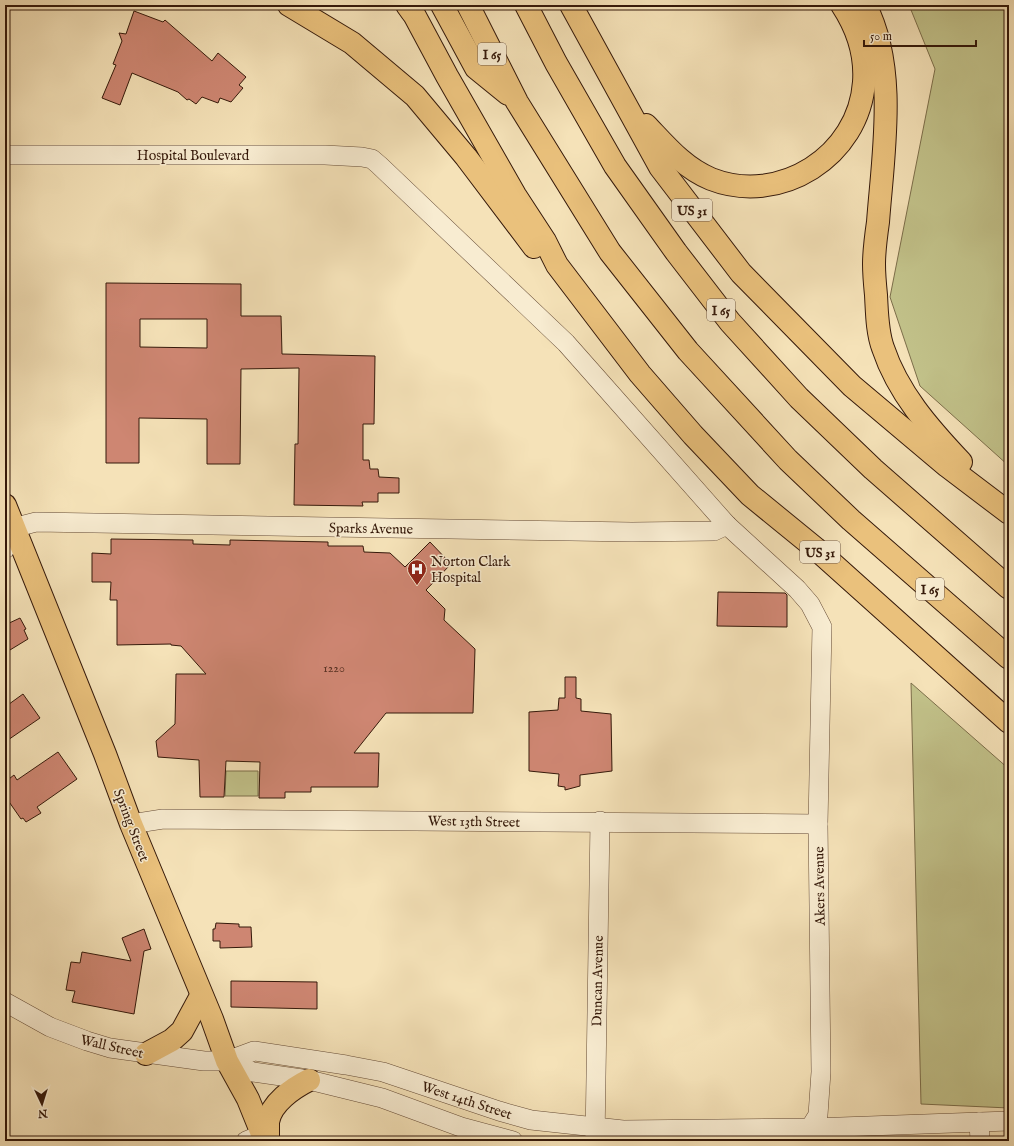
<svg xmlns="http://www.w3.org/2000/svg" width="1014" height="1146" font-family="'IM FELL English',serif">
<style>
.green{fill:#c2c28a;stroke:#7c6e4a}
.building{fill:#ce8672;stroke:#35190a;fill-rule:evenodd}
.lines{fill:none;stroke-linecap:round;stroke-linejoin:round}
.minor-casing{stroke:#654b36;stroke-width:20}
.major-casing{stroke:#35190a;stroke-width:24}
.highway-casing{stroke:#35190a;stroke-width:24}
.minor{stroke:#f8ecd1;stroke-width:19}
.major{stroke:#eac17c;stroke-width:22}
.highway{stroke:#eac17c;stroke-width:22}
.labels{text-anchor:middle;stroke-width:3;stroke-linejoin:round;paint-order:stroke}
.number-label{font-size:12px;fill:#5b3424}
.shield{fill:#f8ecd1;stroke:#705846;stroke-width:1}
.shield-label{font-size:13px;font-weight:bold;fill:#35190a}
.street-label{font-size:14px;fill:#35190a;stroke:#f8ecd1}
.poi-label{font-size:14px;fill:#35190a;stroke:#f8ecd1;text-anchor:start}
</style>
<rect width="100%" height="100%" fill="#f5e2b8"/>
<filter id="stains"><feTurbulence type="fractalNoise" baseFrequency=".005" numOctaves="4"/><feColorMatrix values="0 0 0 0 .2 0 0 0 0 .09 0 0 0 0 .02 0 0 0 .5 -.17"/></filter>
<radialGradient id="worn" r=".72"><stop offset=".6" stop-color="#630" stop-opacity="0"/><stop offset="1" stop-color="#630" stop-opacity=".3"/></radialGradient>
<!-- green -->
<g class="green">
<path d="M909 5H1009V466L920 386 890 297 935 69Z"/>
<path d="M911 683 1009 769V1108L921 1104Z"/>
<path d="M226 771H258V796H225Z"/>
</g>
<!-- building -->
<g class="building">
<path d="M134 11 163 22 165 20 212 61 218 53 246 77 239 85 243 88 231 102 220 98 218 103 202 97 196 104 189 99 187 100 178 92 132 73 120 105 102 98 116 65 113 64 122 41 119 33 126 34Z"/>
<path d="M106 283 241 284V316H281L282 354 375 356 374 424H363V460H369L370 469H378L379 477 399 478V493H378V502H362L363 506 294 505 295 444H298L299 368 241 369 240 464H207V419L139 418V463H106ZM140 319H207V348L140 347Z"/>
<path d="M111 539 193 540V544L230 545V540L328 542V546H363L364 552 390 553 405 567 430 542 451 564 426 590 445 609 444 620 475 649 473 713H386L354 753H379L378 787H311V792H285V798H259L260 762 226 761 224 797H200L199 760 158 757 156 741 175 724 176 674H206L181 646 171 645V644L117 645V600H110L111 582H92V553L111 554Z"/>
<path d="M718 592 785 593 787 595V627L717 626Z"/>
<path d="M20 618 26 629 24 630 28 639 5 653V625Z"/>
<path d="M565 677H576V698L581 699V711L611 714 612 771 580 775V786L565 790V787L558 786 559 774 529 771V712L558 710 559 698H565Z"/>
<path d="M23 694 40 718 5 742V707Z"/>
<path d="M58 752 77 779 37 807 41 813 26 822 23 818 21 819 5 796V782L14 775 17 780Z"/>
<path d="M216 923 239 924V927H251L252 947 220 948V941H213V929H215Z"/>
<path d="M144 929 151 949 144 951 134 1014 72 1002 75 991 66 990 71 962 80 963 82 952 131 961 122 938Z"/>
<path d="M231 981 317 982V1009L231 1007Z"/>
</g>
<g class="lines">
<defs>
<g id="minor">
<path d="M5 155H325L362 157 372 159 379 165 566 343 727 525 797 589 810 604 822 627 818 824 821 1072 818 1115 802 1141"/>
<path d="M5 530 36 522 632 532 714 531 727 525"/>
<path d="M5 549 14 528"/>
<path d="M131 824 163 819 818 824"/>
<path d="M5 1002 50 1027 87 1041 110 1048 204 1061H227L254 1051 346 1065 383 1072 499 1111 531 1120 623 1130 812 1128 1009 1121"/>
<path d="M227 1061 253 1072 309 1080 382 1098 461 1127 513 1141"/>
<path d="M979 1122 980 1141"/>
<path d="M246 1141 263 1134"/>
<path d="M595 1141 600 821"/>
</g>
<g id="major">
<path d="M289 5 352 43 415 96 466 157 534 247"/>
<path d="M409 5 447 76 515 195 545 241 557 265 640 374 693 435 750 495 815 548 1009 722"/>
<path d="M571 5 660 167 741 273 852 386 947 466 1009 513"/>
<path d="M865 5C898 68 883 154 878 222 876 236 874 251 874 264 874 274 875 285 876 295 877 312 877 332 883 348 898 393 929 428 961 462"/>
<path d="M646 125C666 146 684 168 711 179 780 206 859 156 864 82 866 54 857 28 842 5"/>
<path d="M5 505 105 754 131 824 212 1019 227 1061 248 1099 265 1141"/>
<path d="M146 1054 172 1040 182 1031 201 996"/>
<path d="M268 1141C268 1135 268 1128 268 1122 271 1103 293 1088 309 1080"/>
</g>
<g id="highway">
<path d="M407 5 412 12"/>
<path d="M442 5 476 68 508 94"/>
<path d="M468 5 517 102 610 252 688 351 788 460 851 520 1009 658"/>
<path d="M526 5 556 63 615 166 676 252 730 322 799 398 873 469 1009 588"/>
</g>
</defs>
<!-- minor casing -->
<use href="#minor" class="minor-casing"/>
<!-- major casing -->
<use href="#major" class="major-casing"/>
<!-- highway casing -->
<use href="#highway" class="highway-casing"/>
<!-- minor -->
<use href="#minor" class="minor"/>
<!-- major -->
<use href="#major" class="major"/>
<!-- highway -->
<use href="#highway" class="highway"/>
</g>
<!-- icons -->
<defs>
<symbol id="hospital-pin" viewBox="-11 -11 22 30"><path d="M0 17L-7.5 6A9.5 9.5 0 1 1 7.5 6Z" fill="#8f2418" stroke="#f8ecd1"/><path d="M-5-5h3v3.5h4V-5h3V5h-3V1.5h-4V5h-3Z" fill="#fff"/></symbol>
</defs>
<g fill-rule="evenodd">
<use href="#hospital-pin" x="406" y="558" width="22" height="30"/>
</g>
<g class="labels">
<!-- number labels -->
<g class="number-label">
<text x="334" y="672">1220</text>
</g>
<!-- shield labels -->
<g class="shield">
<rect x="478" y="43" width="28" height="22" rx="3"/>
<rect x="672" y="199" width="40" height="22" rx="3"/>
<rect x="707" y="299" width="28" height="22" rx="3"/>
<rect x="800" y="541" width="40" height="22" rx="3"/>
<rect x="916" y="578" width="28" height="22" rx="3"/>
</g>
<g class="shield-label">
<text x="492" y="59">I 65</text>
<text x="692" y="215">US 31</text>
<text x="721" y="315">I 65</text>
<text x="820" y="557">US 31</text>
<text x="930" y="594">I 65</text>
</g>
<!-- street labels -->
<g class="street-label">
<text x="193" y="160">Hospital Boulevard</text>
<text transform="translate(371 528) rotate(1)" y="5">Sparks Avenue</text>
<text transform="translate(474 821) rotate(1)" y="5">West 13th Street</text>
<text transform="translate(132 825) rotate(69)" y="5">Spring Street</text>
<text transform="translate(819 886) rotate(-91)" y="5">Akers Avenue</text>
<text transform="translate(597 981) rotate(-89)" y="5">Duncan Avenue</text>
<text transform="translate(112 1046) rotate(13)" y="5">Wall Street</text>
<text transform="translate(467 1100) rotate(18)" y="5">West 14th Street</text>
</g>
<!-- poi labels -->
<g class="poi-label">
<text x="431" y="566">Norton Clark<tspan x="431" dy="16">Hospital</tspan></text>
</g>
</g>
<!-- margin -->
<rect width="1014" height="1146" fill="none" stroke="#f5e2b8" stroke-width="20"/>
<rect x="6" y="6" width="1002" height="1134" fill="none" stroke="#35190a" stroke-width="2"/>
<rect x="10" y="10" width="994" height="1126" fill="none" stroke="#35190a"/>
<!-- north arrow -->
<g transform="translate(42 1104) rotate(176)" stroke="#f8ecd1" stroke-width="3" paint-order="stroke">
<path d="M0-3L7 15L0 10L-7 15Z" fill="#35190a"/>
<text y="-6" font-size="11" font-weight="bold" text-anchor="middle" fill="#35190a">N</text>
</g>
<!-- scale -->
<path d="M864 40v6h112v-6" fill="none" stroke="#35190a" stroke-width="2"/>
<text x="870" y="40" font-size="12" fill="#35190a" stroke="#f8ecd1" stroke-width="3" paint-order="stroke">50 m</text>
<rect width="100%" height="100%" filter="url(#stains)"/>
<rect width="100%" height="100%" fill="url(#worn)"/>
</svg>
